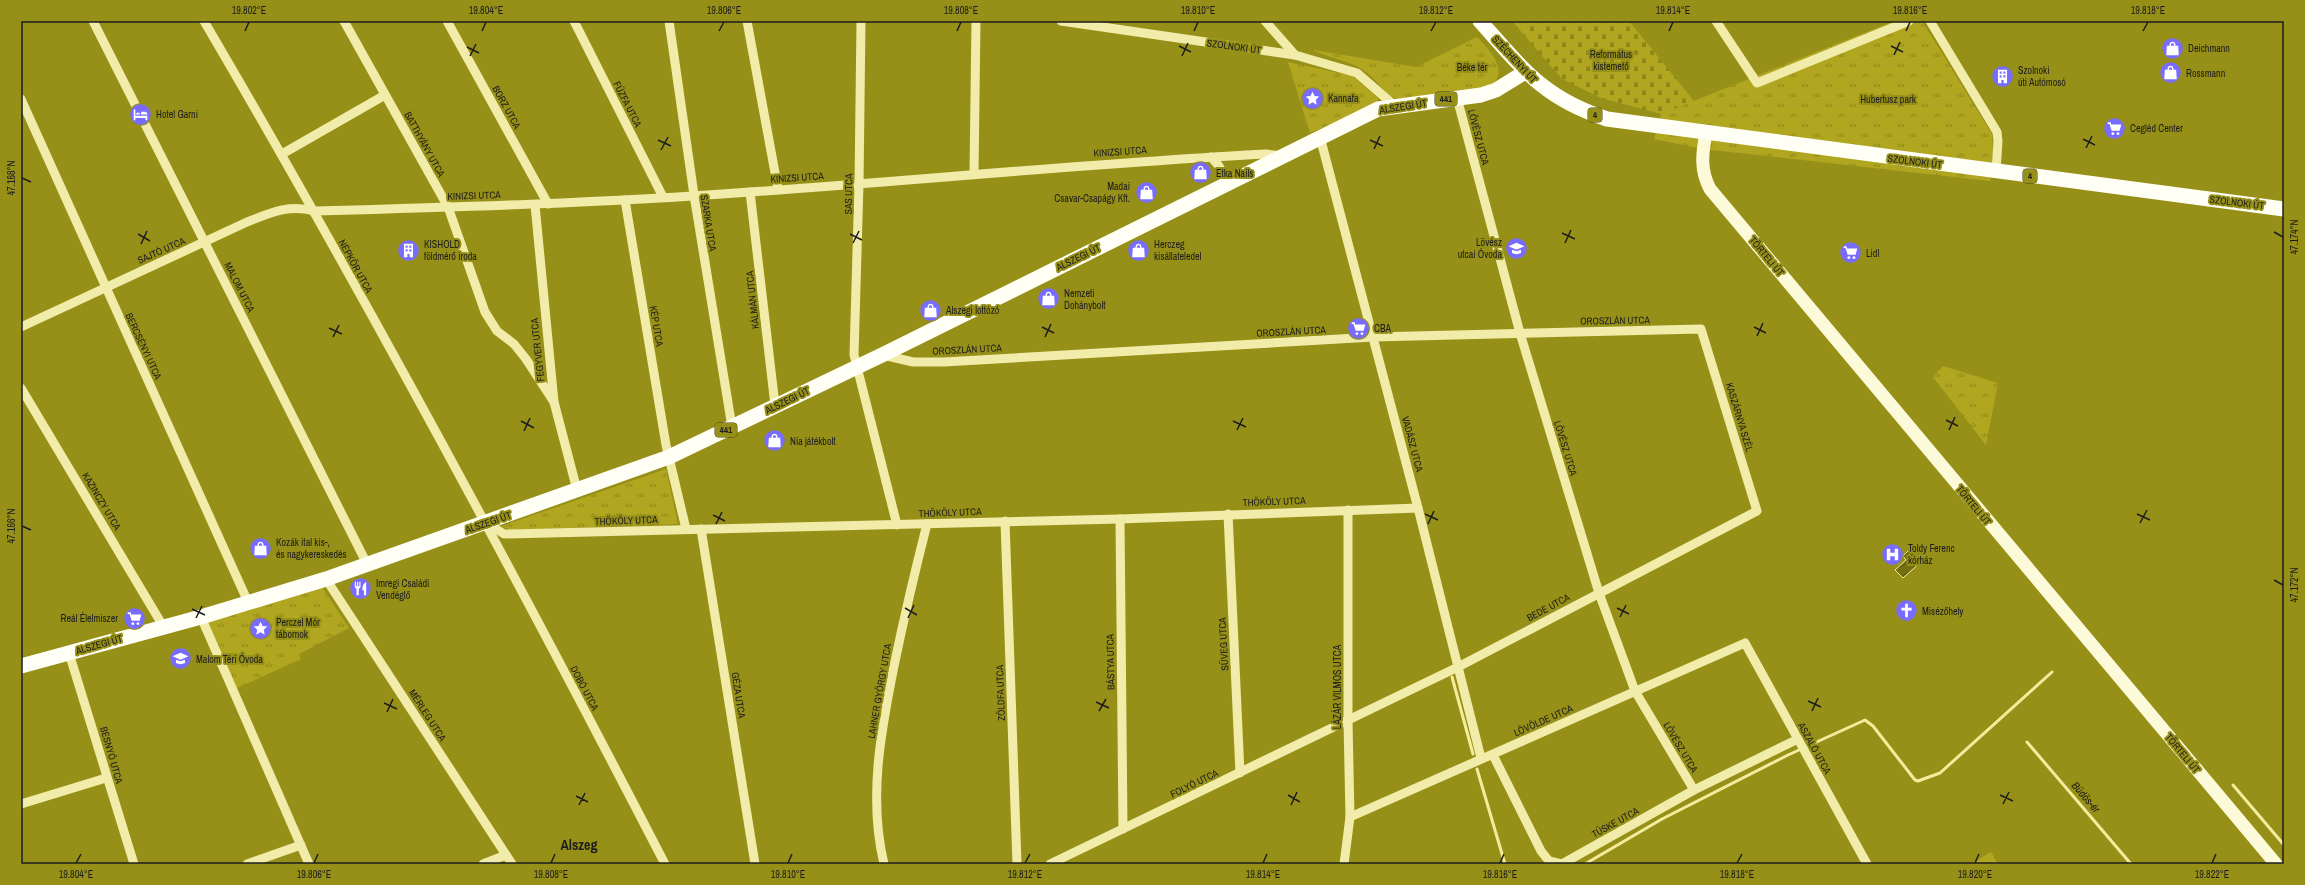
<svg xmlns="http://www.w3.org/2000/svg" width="2305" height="885" font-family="'Archivo Narrow',sans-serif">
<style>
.grass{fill:url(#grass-tufts)}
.cemetery{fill:url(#cemetery-stones)}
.garden{fill:#b0a620}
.water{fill:url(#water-waves);stroke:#f3ec9d}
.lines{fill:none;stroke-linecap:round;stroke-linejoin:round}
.stream{stroke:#f3ec9d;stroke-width:3}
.street{stroke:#f1ecaa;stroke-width:9}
.secondary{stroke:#fcfad9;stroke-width:13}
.primary{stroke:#fffff5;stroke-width:15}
.ticks{fill:none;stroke:#1d1d1d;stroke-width:1.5}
.labels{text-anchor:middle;stroke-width:4;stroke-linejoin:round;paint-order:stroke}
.shield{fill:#979018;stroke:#42401c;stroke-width:1}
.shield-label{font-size:9px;font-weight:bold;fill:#1d1d1d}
.street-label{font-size:10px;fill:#1d1d1d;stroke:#979018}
.poi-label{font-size:10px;fill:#1d1d1d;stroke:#979018;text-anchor:start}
.park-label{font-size:10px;fill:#1d1d1b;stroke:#979018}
.water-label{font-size:11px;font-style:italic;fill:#1d1c19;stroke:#979018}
.district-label{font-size:14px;font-weight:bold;fill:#1d1d1d;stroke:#979018}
.neatline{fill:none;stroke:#1d1d1d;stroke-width:1.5}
.ticks-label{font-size:10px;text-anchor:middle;fill:#1d1d1d}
</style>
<defs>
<pattern id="grass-tufts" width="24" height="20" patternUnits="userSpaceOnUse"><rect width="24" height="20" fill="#b0a620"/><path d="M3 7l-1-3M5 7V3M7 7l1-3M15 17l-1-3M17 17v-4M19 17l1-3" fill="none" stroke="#8f871b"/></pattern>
<pattern id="cemetery-stones" width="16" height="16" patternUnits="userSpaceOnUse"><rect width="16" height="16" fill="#b0a620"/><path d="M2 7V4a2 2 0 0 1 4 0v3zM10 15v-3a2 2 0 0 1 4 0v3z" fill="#8f871b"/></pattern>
<pattern id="water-waves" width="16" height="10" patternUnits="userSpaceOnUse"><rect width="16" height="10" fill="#746f0f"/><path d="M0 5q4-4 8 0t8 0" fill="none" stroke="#59560e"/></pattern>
</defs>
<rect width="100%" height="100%" fill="#979018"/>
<!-- grass -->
<g class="grass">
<path d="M1894 21H1922L1992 134 1993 151 1990 181 1703 149 1654 139 1661 114Z"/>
<path d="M1477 37C1493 53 1515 79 1480 91 1469 95 1453 94 1441 96 1427 97 1408 103 1395 98 1383 94 1377 79 1366 72 1351 60 1330 59 1313 50L1416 67Z"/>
<path d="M1288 62 1353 76 1378 98 1377 105 1310 133Z"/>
<path d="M1943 366 1998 383 1986 445 1933 377Z"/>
<path d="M666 469 678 524 510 530 502 526Z"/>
<path d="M320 584 349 628 299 654 301 659 235 689 206 621Z"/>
</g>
<!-- cemetery -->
<path class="cemetery" d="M1512 21H1629L1694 101 1661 114 1601 98 1562 79Z"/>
<!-- garden -->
<path class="garden" d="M1991 852 1998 864H1973L1972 863Z"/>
<!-- water -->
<path class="water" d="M1910 549 1921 562 1903 578 1895 570 1906 560 1903 556Z"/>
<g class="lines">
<!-- stream -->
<g class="stream">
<path d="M1452 677 1473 754"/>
<path d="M2027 742 2131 864"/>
<path d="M1477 769 1505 864"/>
<path d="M2233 785 2284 845"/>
<path d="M1585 864 1662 819 1788 755 1865 720 1873 726 1915 780 1918 781 1940 773 2052 672"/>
</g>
<!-- street -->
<g class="street">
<path d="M93 21 367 564"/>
<path d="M204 21C366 297 518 580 665 864"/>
<path d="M344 21 448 207 485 312 497 331 514 344 526 359 554 402"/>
<path d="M447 21 548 204"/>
<path d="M574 21 663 197"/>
<path d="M669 21 694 195 732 427"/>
<path d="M747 21 778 189"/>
<path d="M861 21 859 184 854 355 897 525"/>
<path d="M1061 21 1295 55 1357 73 1395 106"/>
<path d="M1265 21 1295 55"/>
<path d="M1716 21 1757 83 1909 21"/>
<path d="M1930 21 1997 132 1998 141 1996 171"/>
<path d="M1457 98 1520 333 1599 593 1635 691 1694 790"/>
<path d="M21 99 248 602"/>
<path d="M1320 137 1418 508 1481 758"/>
<path d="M282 154 385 95"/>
<path d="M1211 157 1219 166 1228 183"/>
<path d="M974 173 976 21"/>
<path d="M750 192 775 405"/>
<path d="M625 200 666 445 686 529"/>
<path d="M535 205 554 402 577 490"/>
<path d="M21 327 247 222C270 213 289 204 314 211 459 207 604 203 750 192 922 180 1094 163 1266 154L1282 156"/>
<path d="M883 355 913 362H944L1373 337 1701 329 1757 511 1458 667 1050 864"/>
<path d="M21 388 163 626"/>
<path d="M1228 514 1240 773"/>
<path d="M1120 519 1123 829"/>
<path d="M1005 521 1017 864"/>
<path d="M487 523 504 534 1120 519 1418 508"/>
<path d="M701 529 755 864"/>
<path d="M326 579 512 864"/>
<path d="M201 617 309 864"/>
<path d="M69 653 134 864"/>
<path d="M1493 755 1541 851 1549 861 1562 864 1694 790 1798 739"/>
<path d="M21 804 106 778"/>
<path d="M1350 817 1745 643 1867 864"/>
<path d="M247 864 301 845"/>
<path d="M483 864 506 855"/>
<path d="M884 864C868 798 881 731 894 666 904 618 915 571 927 524"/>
<path d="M1344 864 1350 817 1348 721V510"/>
</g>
<!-- secondary -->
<path class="secondary" d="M1706 133C1702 154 1700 170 1710 189L2276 864"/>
<!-- primary -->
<g class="primary">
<path d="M1480 21C1523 69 1543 98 1607 119L2284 209"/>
<path d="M21 666 201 617 326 579 669 457 882 355 1378 109 1481 95 1496 90 1525 72"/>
</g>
</g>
<!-- ticks -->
<path class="ticks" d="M245 31 249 22M482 31 486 22M719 31 724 22M957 31 961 22M1194 31 1198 22M1431 31 1436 22M1669 31 1673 22M1906 31 1910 22M2143 31 2148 22M1179 46 1191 52M1891 46 1903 52M467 47 479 53M1894 55 1900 42M470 56 476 44M1182 56 1188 43M2083 139 2095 145M658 140 671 146M1370 140 1383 146M2086 148 2092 136M1374 149 1380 136M661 150 668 137M22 178 31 182M2274 232 2283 237M1562 233 1575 239M138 234 150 241M850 234 862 240M853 243 859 231M1565 243 1571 230M141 244 147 231M1042 327 1054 333M1754 327 1766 333M329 328 342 334M1757 336 1763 323M333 337 339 325M1045 337 1051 324M1946 420 1958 426M521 421 534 428M1233 421 1246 427M1237 430 1243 418M1949 430 1955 417M524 431 530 418M1425 514 1438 520M2137 514 2150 520M713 515 725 521M2140 523 2147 510M716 524 722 512M1428 524 1434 511M22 526 31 530M2274 580 2283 585M905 608 917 615M1617 608 1629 614M192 609 205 615M1620 617 1626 605M196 618 202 606M908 618 914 605M1808 701 1821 707M1096 702 1109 708M384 703 397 709M1099 711 1106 699M1812 711 1818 698M387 712 393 699M1288 795 1300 802M2000 795 2013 801M576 796 588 802M2003 804 2009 792M579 805 585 793M1291 805 1297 792M76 863 81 854M314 863 318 854M551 863 555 854M788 863 792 854M1025 863 1030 854M1263 863 1267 854M1500 863 1504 854M1737 863 1742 854M1975 863 1979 854M2212 863 2216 854"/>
<!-- icons -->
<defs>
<symbol id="shop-disc" viewBox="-11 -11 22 22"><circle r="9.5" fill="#786bff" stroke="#979018"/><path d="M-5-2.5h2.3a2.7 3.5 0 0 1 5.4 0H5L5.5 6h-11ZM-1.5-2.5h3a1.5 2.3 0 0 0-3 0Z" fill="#fff"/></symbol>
<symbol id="building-disc" viewBox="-11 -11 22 22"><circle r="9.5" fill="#786bff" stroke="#979018"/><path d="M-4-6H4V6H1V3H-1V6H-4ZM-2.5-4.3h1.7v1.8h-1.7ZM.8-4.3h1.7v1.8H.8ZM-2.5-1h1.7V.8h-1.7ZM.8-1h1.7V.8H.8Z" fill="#fff"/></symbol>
<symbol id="sight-disc" viewBox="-11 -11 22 22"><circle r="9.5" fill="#786bff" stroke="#979018"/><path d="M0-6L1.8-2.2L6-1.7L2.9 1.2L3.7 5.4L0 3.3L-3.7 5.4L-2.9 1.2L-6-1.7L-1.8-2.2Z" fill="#fff"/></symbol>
<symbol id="hotel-disc" viewBox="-11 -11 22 22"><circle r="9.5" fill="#786bff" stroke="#979018"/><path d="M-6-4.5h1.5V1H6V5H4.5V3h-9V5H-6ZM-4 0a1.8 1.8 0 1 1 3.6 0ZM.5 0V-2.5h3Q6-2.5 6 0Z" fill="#fff"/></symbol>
<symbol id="supermarket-disc" viewBox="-11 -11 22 22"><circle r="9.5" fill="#786bff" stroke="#979018"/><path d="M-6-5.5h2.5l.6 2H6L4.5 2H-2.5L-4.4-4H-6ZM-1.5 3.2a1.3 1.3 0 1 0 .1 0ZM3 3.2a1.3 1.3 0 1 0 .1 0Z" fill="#fff"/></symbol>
<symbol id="school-disc" viewBox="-11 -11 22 22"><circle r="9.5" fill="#786bff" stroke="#979018"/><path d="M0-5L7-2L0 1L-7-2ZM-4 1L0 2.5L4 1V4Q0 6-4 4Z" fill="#fff"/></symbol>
<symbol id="hospital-disc" viewBox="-11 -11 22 22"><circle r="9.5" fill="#786bff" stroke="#979018"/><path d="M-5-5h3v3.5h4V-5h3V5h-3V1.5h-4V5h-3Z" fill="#fff"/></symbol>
<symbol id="restaurant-disc" viewBox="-11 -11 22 22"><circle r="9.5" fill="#786bff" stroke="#979018"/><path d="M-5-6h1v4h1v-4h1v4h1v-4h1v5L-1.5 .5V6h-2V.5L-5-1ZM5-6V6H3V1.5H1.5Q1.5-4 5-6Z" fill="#fff"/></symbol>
<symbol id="church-disc" viewBox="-11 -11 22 22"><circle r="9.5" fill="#786bff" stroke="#979018"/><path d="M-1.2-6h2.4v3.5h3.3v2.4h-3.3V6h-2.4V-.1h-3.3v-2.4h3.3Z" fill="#fff"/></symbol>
</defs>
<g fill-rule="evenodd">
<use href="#shop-disc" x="2160" y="36" width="25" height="25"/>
<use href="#shop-disc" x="2158" y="60" width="25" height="25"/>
<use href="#building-disc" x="1990" y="64" width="25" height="25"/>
<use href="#sight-disc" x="1300" y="86" width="25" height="25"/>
<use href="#hotel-disc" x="128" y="102" width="25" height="25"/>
<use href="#supermarket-disc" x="2102" y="116" width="25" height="25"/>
<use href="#shop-disc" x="1188" y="160" width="25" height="25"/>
<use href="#shop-disc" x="1134" y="180" width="25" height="25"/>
<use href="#school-disc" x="1504" y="236" width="25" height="25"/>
<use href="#building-disc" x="396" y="238" width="25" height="25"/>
<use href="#shop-disc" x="1126" y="238" width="25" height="25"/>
<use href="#supermarket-disc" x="1838" y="240" width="25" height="25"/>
<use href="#shop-disc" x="1036" y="286" width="25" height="25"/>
<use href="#shop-disc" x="918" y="298" width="25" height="25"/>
<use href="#supermarket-disc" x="1346" y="316" width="25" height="25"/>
<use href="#shop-disc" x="762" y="428" width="25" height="25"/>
<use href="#shop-disc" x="248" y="536" width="25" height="25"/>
<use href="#hospital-disc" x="1880" y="542" width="25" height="25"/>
<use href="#restaurant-disc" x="348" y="576" width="25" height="25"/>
<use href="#church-disc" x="1894" y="598" width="25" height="25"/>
<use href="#supermarket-disc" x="122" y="606" width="25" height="25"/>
<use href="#sight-disc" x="248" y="616" width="25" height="25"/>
<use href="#school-disc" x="168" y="646" width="25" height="25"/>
</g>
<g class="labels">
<!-- shield labels -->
<g class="shield">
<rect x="1435" y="92" width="22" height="14" rx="3"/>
<rect x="1588" y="108" width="14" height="14" rx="3"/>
<rect x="2023" y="169" width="14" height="14" rx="3"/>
<rect x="715" y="423" width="22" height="14" rx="3"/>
</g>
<g class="shield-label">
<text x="1446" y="102">441</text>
<text x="1595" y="118">4</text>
<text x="2030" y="179">4</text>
<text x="726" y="433">441</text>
</g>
<!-- street labels -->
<g class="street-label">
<text transform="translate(1234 46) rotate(8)" y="4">SZOLNOKI ÚT</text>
<text transform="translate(1515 59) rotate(47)" y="4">SZÉCHENYI ÚT</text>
<text transform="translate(628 104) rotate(63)" y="4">FŰZFA UTCA</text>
<text transform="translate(1403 106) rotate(-9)" y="4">ALSZEGI ÚT</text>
<text transform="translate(507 107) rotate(61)" y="4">BORZ UTCA</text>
<text transform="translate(1479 137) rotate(75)" y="4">LÖVÉSZ UTCA</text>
<text transform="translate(425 144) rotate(61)" y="4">BATTHYÁNY UTCA</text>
<text transform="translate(1120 151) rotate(-4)" y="4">KINIZSI UTCA</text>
<text transform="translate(1915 161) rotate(7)" y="4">SZOLNOKI ÚT</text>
<text transform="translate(797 177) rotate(-4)" y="4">KINIZSI UTCA</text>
<text transform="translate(848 194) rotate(-89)" y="4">SAS UTCA</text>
<text transform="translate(474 195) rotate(-2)" y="4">KINIZSI UTCA</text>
<text transform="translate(2237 202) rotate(7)" y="4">SZOLNOKI ÚT</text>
<text transform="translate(709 223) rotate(81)" y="4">SZARKA UTCA</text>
<text transform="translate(161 250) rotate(-24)" y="4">SAJTÓ UTCA</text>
<text transform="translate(1767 256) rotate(50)" y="4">TÖRTELI ÚT</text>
<text transform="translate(1078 257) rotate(-26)" y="4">ALSZEGI ÚT</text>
<text transform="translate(356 266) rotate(61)" y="4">NÉPKÖR UTCA</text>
<text transform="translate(240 287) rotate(63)" y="4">MALOM UTCA</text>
<text transform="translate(752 300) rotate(-96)" y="4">KÁLMÁN UTCA</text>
<text transform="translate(1615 320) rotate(-1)" y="4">OROSZLÁN UTCA</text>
<text transform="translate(657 326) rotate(81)" y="4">KÉP UTCA</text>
<text transform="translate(1291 331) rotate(-3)" y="4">OROSZLÁN UTCA</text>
<text transform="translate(144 346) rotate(65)" y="4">BERCSÉNYI UTCA</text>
<text transform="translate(967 349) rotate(-3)" y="4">OROSZLÁN UTCA</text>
<text transform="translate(537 350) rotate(-96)" y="4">FEGYVER UTCA</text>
<text transform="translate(787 400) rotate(-26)" y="4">ALSZEGI ÚT</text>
<text transform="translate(1740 417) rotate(73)" y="4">KASZÁRNYA SZÉL</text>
<text transform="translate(1413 444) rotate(75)" y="4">VADÁSZ UTCA</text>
<text transform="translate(1566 448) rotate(73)" y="4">LÖVÉSZ UTCA</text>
<text transform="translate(102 501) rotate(59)" y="4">KAZINCZY UTCA</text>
<text transform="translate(1274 501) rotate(-2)" y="4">THÖKÖLY UTCA</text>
<text transform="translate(1974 505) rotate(50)" y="4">TÖRTELI ÚT</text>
<text transform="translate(950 512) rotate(-2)" y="4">THÖKÖLY UTCA</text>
<text transform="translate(626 520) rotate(-2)" y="4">THÖKÖLY UTCA</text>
<text transform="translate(488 522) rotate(-19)" y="4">ALSZEGI ÚT</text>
<text transform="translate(1548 607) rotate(-28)" y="4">BEDE UTCA</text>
<text transform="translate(99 644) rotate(-16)" y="4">ALSZEGI ÚT</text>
<text transform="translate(1223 644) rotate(-93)" y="4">SÜVEG UTCA</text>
<text transform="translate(1110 662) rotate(-91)" y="4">BÁSTYA UTCA</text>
<text transform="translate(1337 687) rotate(-90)" y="4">LÁZÁR VILMOS UTCA</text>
<text transform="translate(585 688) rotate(62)" y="4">DOBÓ UTCA</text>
<text transform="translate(879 691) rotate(-80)" y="4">LAHNER GYÖRGY UTCA</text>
<text transform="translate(1000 693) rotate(-92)" y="4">ZÖLDFA UTCA</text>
<text transform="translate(739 695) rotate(81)" y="4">GÉZA UTCA</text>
<text transform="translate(428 715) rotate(57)" y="4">MÉRLEG UTCA</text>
<text transform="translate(1543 720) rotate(-24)" y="4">LÖVÖLDE UTCA</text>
<text transform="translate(1681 747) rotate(59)" y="4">LÖVÉSZ UTCA</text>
<text transform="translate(1815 748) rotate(61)" y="4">ASZALÓ UTCA</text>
<text transform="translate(2183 753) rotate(50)" y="4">TÖRTELI ÚT</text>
<text transform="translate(112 755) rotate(74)" y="4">BESNYŐ UTCA</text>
<text transform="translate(1194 783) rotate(-26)" y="4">FOLYÓ UTCA</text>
<text transform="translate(1615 822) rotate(-29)" y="4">TÜSKE UTCA</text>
</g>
<!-- poi labels -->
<g class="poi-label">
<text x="2188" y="52">Deichmann</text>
<text x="2018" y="74">Szolnoki<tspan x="2018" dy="12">úti Autómosó</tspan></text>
<text x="2186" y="77">Rossmann</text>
<text x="1328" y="102">Kannafa</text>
<text x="156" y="118">Hotel Garni</text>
<text x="2130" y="132">Cegléd Center</text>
<text x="1216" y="177">Etka Nails</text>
<text x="1130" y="190" text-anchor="end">Madai<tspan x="1130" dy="12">Csavar-Csapágy Kft.</tspan></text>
<text x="1502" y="246" text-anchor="end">Lövész<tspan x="1502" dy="12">utcai Óvoda</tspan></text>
<text x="424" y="248">KISHOLD<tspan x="424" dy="12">földmérő iroda</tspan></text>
<text x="1154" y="248">Herczeg<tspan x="1154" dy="12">kisállateledel</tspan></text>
<text x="1866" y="257">Lidl</text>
<text x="1064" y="297">Nemzeti<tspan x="1064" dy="12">Dohánybolt</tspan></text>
<text x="946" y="314">Alszegi lottózó</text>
<text x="1374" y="332">CBA</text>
<text x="790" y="445">Nia játékbolt</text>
<text x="276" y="546">Kozák ital kis-,<tspan x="276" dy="12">és nagykereskedés</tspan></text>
<text x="1908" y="552">Toldy Ferenc<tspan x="1908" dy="12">kórház</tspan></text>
<text x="376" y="587">Imregi Családi<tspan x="376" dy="12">Vendéglő</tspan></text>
<text x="1922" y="615">Misézőhely</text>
<text x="118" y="622" text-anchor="end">Reál Élelmiszer</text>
<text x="276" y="626">Perczel Mór<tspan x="276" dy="12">tábornok</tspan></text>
<text x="196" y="663">Malom Téri Óvoda</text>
</g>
<!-- park labels -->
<g class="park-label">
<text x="1611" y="58">Református<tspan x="1611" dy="12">kistemető</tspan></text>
<text x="1472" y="71">Béke tér</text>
<text x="1888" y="103">Hubertusz park</text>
</g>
<!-- water labels -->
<g class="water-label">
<text transform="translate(2086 797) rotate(49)" y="4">Büdös-ér</text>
</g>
<!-- district labels -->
<g class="district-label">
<text x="579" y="850">Alszeg</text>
</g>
</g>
<!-- border -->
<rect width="2305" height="885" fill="none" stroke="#979018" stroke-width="44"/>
<rect x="22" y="22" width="2261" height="841" class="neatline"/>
<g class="ticks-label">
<text x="249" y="14">19.802°E</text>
<text x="486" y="14">19.804°E</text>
<text x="724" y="14">19.806°E</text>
<text x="961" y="14">19.808°E</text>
<text x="1198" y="14">19.810°E</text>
<text x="1436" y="14">19.812°E</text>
<text x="1673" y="14">19.814°E</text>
<text x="1910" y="14">19.816°E</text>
<text x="2148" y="14">19.818°E</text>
<text transform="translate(11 178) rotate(-90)" y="4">47.168°N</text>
<text transform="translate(2294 237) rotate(-90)" y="4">47.174°N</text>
<text transform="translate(11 526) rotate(-90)" y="4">47.166°N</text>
<text transform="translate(2294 585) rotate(-90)" y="4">47.172°N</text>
<text x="76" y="878">19.804°E</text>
<text x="314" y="878">19.806°E</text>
<text x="551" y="878">19.808°E</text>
<text x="788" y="878">19.810°E</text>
<text x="1025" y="878">19.812°E</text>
<text x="1263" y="878">19.814°E</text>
<text x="1500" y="878">19.816°E</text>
<text x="1737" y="878">19.818°E</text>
<text x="1975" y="878">19.820°E</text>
<text x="2212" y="878">19.822°E</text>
</g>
</svg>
